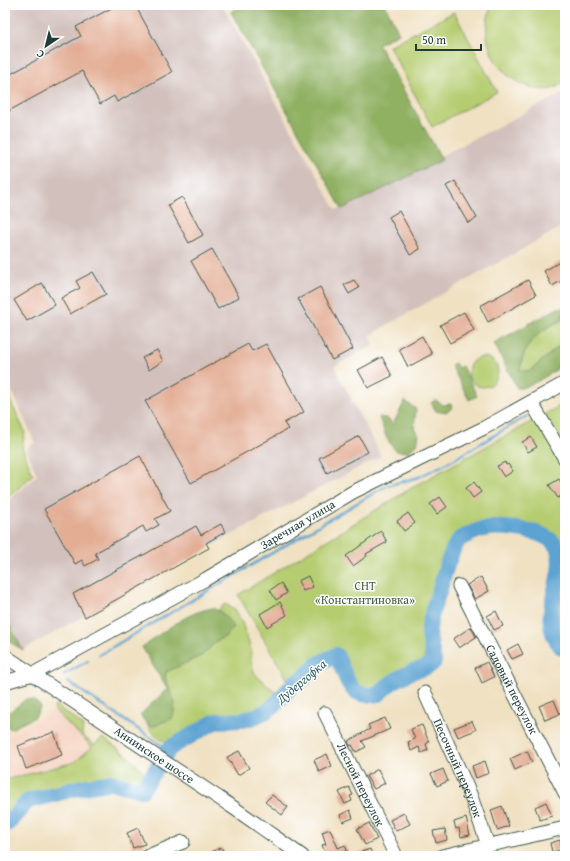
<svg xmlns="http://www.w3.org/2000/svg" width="570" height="861" font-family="'Gentium Book Plus',serif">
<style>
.built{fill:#f5d3c1}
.industrial{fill:#d1c0bc}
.green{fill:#b5cc70;stroke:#6a8452}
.forest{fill:#90b062;stroke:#58764b}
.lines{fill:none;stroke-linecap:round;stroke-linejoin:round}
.stream{stroke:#5ba3d2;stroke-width:2.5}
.river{stroke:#5ba3d2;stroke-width:16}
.building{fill:#e3ad94}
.minor-casing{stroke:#3e5649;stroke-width:15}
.minor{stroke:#fff;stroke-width:13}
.labels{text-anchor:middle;stroke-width:3;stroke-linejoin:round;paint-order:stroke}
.street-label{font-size:12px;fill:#1f3d34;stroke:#fff}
.park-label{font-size:12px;fill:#446143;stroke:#fff}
.water-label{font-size:13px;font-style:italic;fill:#34616b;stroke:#fff}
</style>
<rect width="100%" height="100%" fill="#fff"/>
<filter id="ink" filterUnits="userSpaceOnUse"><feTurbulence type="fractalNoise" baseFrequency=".025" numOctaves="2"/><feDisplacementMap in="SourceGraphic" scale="8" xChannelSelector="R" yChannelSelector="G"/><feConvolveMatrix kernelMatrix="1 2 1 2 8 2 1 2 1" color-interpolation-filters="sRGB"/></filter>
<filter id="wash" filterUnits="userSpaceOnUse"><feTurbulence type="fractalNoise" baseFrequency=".012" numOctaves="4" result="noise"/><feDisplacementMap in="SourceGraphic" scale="16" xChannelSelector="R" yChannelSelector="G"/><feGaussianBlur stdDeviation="0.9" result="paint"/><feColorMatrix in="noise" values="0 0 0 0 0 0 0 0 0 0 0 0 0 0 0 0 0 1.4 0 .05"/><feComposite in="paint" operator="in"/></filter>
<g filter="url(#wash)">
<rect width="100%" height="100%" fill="#f0e1c2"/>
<!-- built -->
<path class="built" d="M54 710 93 747 75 762 5 780V738Z"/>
<!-- industrial -->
<path class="industrial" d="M5 5H222L336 210 565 92V225L378 330 370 336 374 345 334 366 381 456 208 547 23 650 5 617V504L37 475 26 448 35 443 5 375Z"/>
<!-- green -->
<g class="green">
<path d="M492 5H565V82C561 84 556 88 551 89 545 91 536 89 530 87 495 78 477 37 492 5Z"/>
<path d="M454 12 497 92 432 127 389 46Z"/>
<path d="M565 310V341L530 371H520C523 343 538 331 562 320Z"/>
<circle cx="483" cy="372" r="15"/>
<path d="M5 389 25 432 22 447 33 475 5 500Z"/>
<path d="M565 403V559L560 542 543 530 516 523 492 524 470 528 454 539 432 592 423 626 426 650 424 660 377 688 366 691 356 685 343 656 333 649C317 659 304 671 287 679L238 595 418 484Z"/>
<path d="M565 567V645L561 644C547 619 561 593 565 567Z"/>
<path d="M225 604 235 609 241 620 251 649V662L255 674 277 694 264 706 255 711 204 720 169 742C158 740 153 735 148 725L154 726 170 688 165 678 166 672 203 655 216 641 226 636 222 613 218 610Z"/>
<path d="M55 705 83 725 82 735 94 745 103 738 127 755 144 772 136 785 109 777 39 794 25 801 5 821V780L75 762 92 747 54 710Z"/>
</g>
<!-- forest -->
<g class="forest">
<path d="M245 5H385L399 33 378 44 442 160 342 209 231 12Z"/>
<path d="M558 308H565L562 320C538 331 523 343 520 370L530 371 565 341V364C555 370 528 390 517 388L494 343Z"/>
<path d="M455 363 458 368 462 366 477 396 469 400 451 365Z"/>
<path d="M435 400 443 405 451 404 452 408C447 413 442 413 436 411L431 403Z"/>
<path d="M405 401 416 409 414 428 419 435 417 444 408 452 396 451 387 439 379 417 387 418 393 424Z"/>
<path d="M213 608 222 613 234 627 226 636 216 641 203 655 166 672 165 678 175 703 173 718 154 726 148 725 140 715 167 689 142 647C164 632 186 612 213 608Z"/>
<path d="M5 617 23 650 5 639Z"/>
<path d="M26 699 33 700 41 706 35 717 11 729C5 726 5 722 6 715Z"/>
</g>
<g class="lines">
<!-- stream -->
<g class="stream">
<path d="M564 396 565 395"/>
<path d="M99 655 386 486 419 477 453 460 527 416"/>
<path d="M63 675 88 661"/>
<path d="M68 682 169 750"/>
</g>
<!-- river -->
<path class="river" d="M5 823 7 824 28 801 78 788 112 782 142 790 170 748 216 721 243 720 256 716 267 711 277 703 294 683 303 679 316 665 336 655C349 678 346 700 379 694 387 684 399 678 411 672 420 669 427 669 434 662 432 651 429 639 429 629 430 613 437 600 441 585 445 572 450 551 459 540 461 537 467 536 470 534 486 526 499 527 517 529 530 531 549 534 557 547 570 576 533 616 562 648L565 649"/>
</g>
<g id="blocks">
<!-- building -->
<g class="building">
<path d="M117 5H135L172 72 117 102 114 96 100 104 82 71 5 113V77L81 36 76 27Z"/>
<path d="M455 181 477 218 468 223 446 186Z"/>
<path d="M182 197 203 235 189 243 168 205Z"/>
<path d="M399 211 420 249 410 255 389 217Z"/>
<path d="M212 249 239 297 218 309 191 261Z"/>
<path d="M565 259V279L552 286 544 271Z"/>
<path d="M93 272 106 294 70 314 61 298 80 288 76 281Z"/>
<path d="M354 280 359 288 349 294 344 285Z"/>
<path d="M528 280 536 295 488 322 480 306Z"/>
<path d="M42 283 55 305 27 321 14 300Z"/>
<path d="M320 287 353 349 332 360 298 299Z"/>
<path d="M464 312 474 330 450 343 440 325Z"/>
<path d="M422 336 432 354 408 367 399 349Z"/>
<path d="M248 344 252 351 266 344 304 412 284 423 288 429 191 483 145 401Z"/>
<path d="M157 350 163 361 149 370 142 358Z"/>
<path d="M382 357 392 376 368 388 358 370Z"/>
<path d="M359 436 368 452 327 473 319 458Z"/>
<path d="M531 437 537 447 528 452 522 442Z"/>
<path d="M140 456 170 511 155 519 159 525 146 532 143 526 95 553 98 559 85 566 82 560 75 564 44 509Z"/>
<path d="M505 462 506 465 508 464 513 471 504 477 497 466Z"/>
<path d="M559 479 565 488V494L558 498 549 485Z"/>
<path d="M474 482 481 492 473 498 466 488Z"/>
<path d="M440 497 447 507 437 514 430 504Z"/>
<path d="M408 513 415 523 404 531 397 521Z"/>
<path d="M221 524 225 532 206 543 209 548 85 617 73 594 196 526 201 535Z"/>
<path d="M381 531 387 542 366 554 367 556 353 566 346 556Z"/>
<path d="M308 576 313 587 303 591 298 581Z"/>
<path d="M481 577 489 591 475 599 467 585Z"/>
<path d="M281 583 287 593 276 600 270 590Z"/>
<path d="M280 602 287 615 267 627 260 614Z"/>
<path d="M496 611 503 626 494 630 487 616Z"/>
<path d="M471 627 476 637 459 648 453 639Z"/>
<path d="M518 644 523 654 512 659 507 650Z"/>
<path d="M487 662 494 677 482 683 475 668Z"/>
<path d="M554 700 560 714 545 720 539 706Z"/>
<path d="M385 718 390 729 362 741 366 747 356 752 352 745 350 746 348 741 370 729 368 725Z"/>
<path d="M472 721 476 730 458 737 454 728Z"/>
<path d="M422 725 429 742 426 744 428 750 421 753 419 747 411 751 408 742 415 739 411 729Z"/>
<path d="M54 732 62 755 26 769 18 746Z"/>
<path d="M239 751 249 768 238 775 227 757Z"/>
<path d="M527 751 532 762 515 770 510 759Z"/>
<path d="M327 754 332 766 319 772 314 760Z"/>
<path d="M485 761 489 773 476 778 472 766Z"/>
<path d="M378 769 385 783 374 789 366 776Z"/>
<path d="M443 769 448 781 437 786 431 774Z"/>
<path d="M349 787 353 795 350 796 352 801 345 804 339 792Z"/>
<path d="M272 795 288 807 282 815 265 802Z"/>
<path d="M546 802 552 816 540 820 535 807Z"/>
<path d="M502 806 509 826 497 830 491 810Z"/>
<path d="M350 810 353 818 343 822 340 815Z"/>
<path d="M404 813 410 824 396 831 390 820Z"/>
<path d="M466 818 470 835 461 837 459 828 456 829 454 822Z"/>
<path d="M369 823 377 839 365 845 357 829Z"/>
<path d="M138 828 145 844 133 848 127 833Z"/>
<path d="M330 829 338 848 345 845 348 853 341 856H332L330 851 325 853 322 845 326 844 322 832Z"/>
<path d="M445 829 447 840 436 843 433 831Z"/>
<path d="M560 840 562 850 552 852 550 843Z"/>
<path d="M221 847 226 856H205Z"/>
<path d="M370 849 373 856H352V855Z"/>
</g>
</g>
</g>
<g filter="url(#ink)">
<use href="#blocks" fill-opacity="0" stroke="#3e5649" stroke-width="1"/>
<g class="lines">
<defs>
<g id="minor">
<path d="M531 402 565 459"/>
<path id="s1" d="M459 586 565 793"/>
<path id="s2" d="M5 656 231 806 302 856"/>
<path id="s3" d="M5 682 33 674 206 579 353 492 484 428 565 383"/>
<path id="s4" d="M425 693 470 794 488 845"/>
<path id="s5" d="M325 713 396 856"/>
<path d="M148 856 183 842"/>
<path d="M442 856 565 828"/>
</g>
</defs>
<!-- minor casing -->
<use href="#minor" class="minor-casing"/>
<!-- minor -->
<use href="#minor" class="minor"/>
</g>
</g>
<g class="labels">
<!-- street labels -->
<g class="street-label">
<text dy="4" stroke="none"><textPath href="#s3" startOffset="333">Заречная улица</textPath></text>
<text dy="4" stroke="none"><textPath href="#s1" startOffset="116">Садовый переулок</textPath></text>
<text dy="4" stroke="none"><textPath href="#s2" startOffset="179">Аннинское шоссе</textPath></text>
<text dy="4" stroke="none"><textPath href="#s4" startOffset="82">Песочный переулок</textPath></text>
<text dy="4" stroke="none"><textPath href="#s5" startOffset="80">Лесной переулок</textPath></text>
</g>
<!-- park labels -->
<g class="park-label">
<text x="365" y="590">СНТ<tspan x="365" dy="14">«Константиновка»</tspan></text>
</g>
<!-- water labels -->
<g class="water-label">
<text transform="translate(301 681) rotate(-40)" y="5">Дудергофка</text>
</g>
</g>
<!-- margin -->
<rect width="570" height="861" fill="none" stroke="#fff" stroke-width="20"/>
<!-- north arrow -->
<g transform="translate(46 46) rotate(215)" stroke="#ffffff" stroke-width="3" paint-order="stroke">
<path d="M0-3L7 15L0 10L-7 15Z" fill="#1f3d34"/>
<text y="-6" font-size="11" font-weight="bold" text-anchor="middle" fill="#1f3d34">С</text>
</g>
<!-- scale -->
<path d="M416 44v6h65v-6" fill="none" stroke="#1f3d34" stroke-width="2"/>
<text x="422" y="44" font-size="12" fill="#1f3d34" stroke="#ffffff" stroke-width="3" paint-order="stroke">50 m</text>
</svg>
